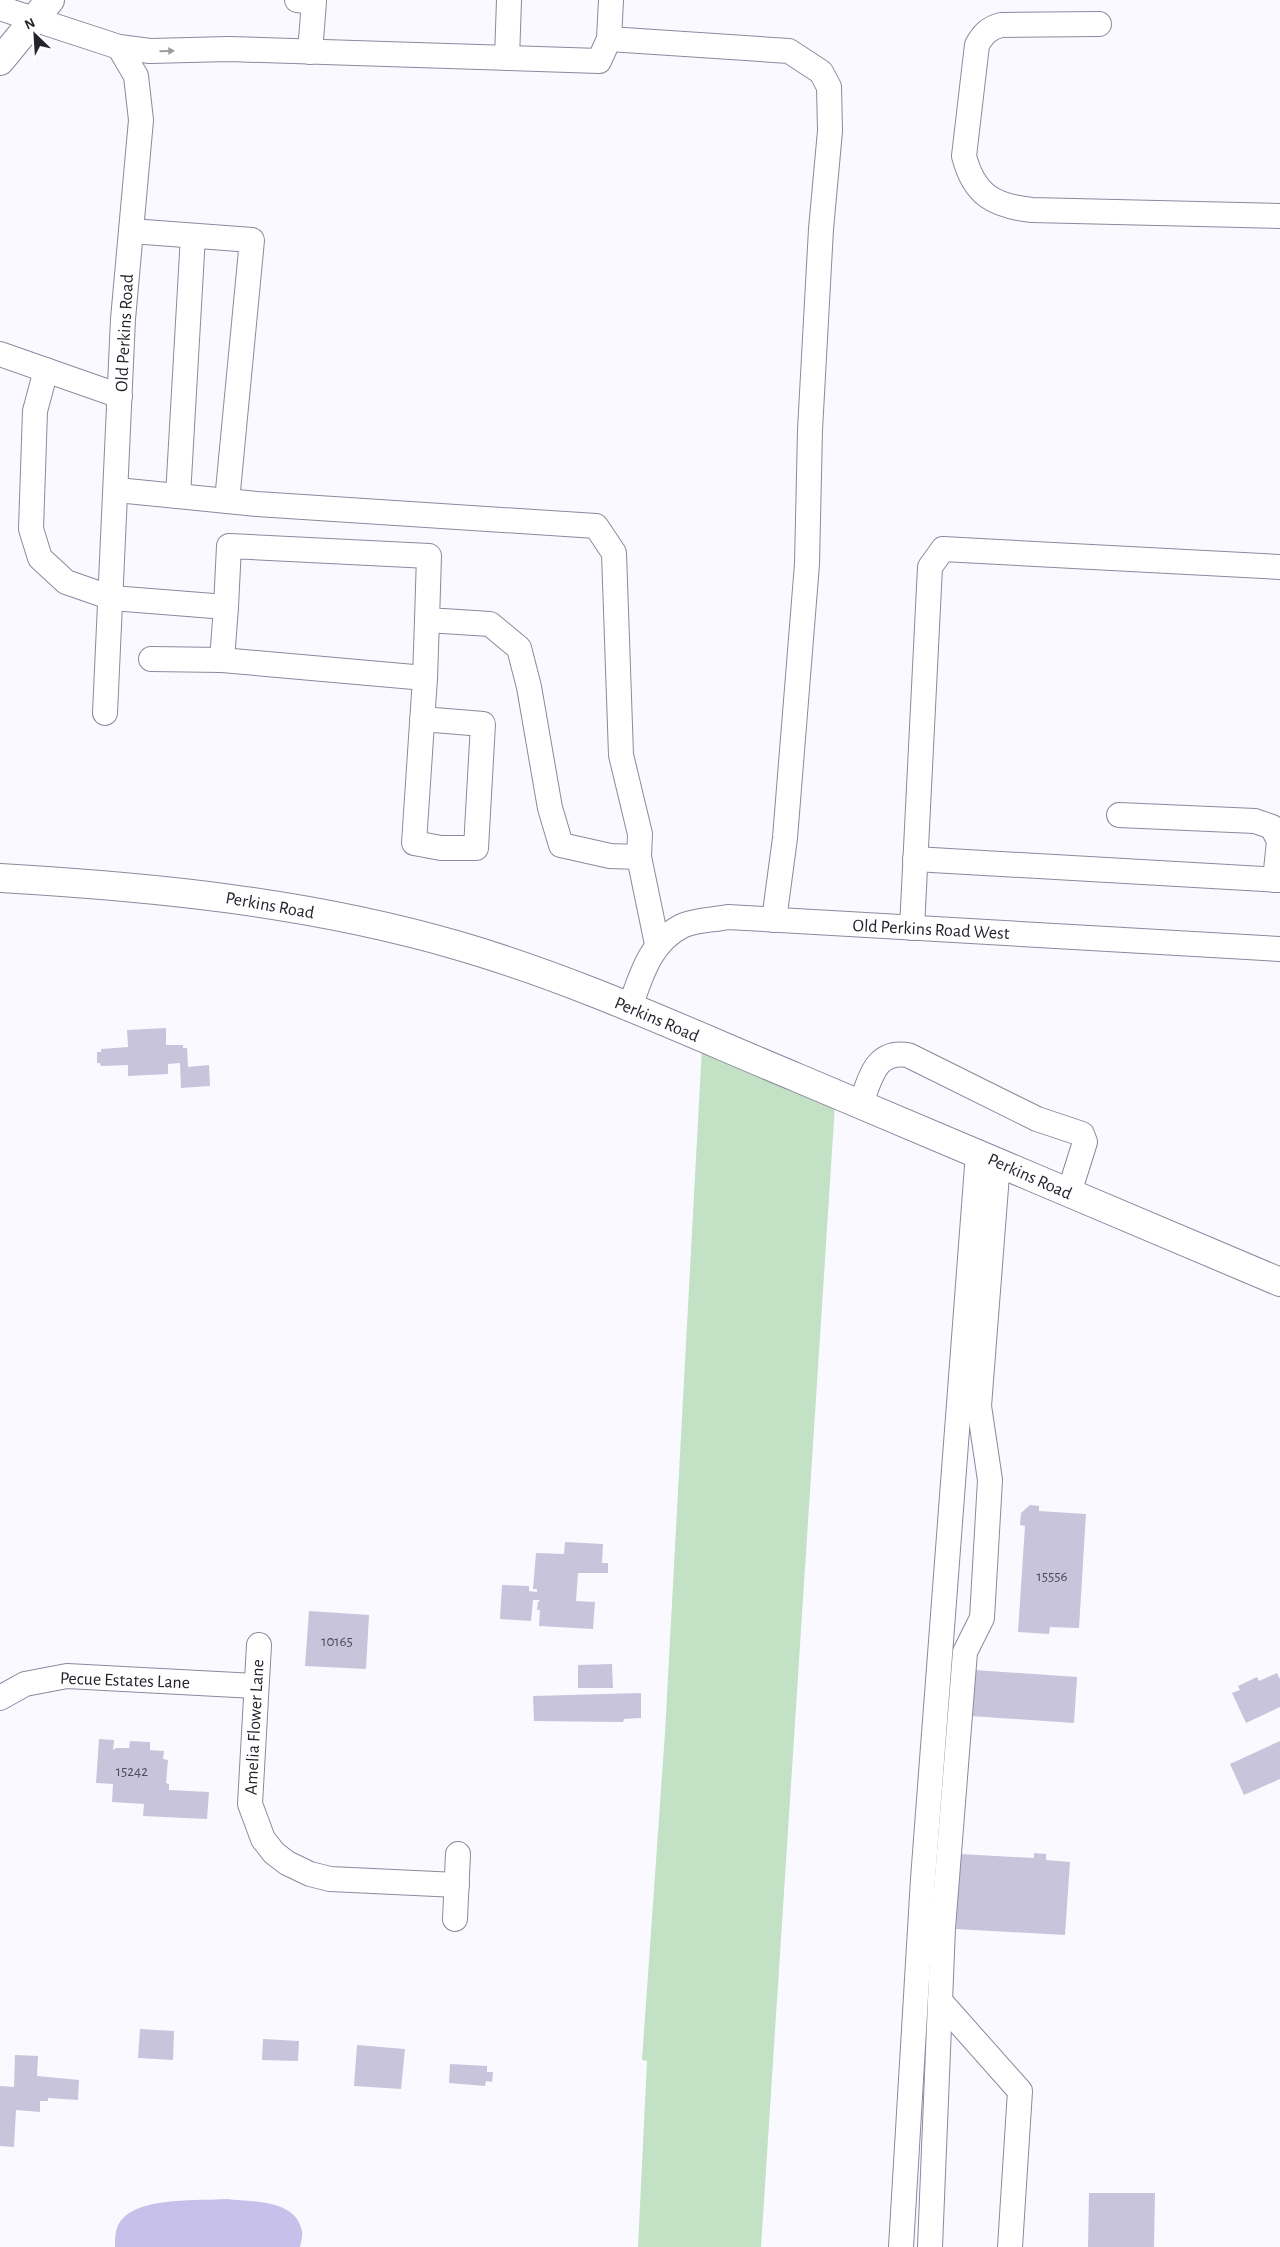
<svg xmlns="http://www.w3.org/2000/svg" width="1280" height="2247" font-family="'Alegreya Sans',sans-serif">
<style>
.green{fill:#c2e1c5}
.water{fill:#c7c0eb}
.building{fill:#c8c4dc}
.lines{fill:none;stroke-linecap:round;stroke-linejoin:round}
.minor-casing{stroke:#8c889f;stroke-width:26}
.major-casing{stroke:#8c889f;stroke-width:30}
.minor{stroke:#fff;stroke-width:24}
.major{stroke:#fff;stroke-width:28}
.oneway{fill:#9d9ca0}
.labels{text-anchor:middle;stroke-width:4.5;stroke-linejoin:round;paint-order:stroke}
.number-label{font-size:15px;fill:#4e4c59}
.street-label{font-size:18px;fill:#25242d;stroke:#fff}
</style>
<rect width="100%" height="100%" fill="#faf9ff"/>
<!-- green -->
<path class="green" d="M702 1047 835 1105 761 2247H638L647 2061 642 2060 665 1733Z"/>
<!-- water -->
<path class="water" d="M227 2199C252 2202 296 2199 302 2231 303 2236 301 2242 300 2247H115C115 2237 115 2225 124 2217 146 2197 198 2201 227 2199Z"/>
<!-- building -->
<g class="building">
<path d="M166 1028V1045H183V1048H187L188 1067 209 1065 210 1086 181 1088 180 1063 168 1064V1074L128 1076V1065L101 1066 100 1063H97V1052H101V1049L128 1047 127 1030Z"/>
<path d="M1030 1505 1039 1506V1511L1086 1514 1079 1628 1050 1627 1049 1634 1018 1632 1025 1526 1020 1525 1021 1513Z"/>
<path d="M565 1542 603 1544 602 1563H608V1573H578L576 1601 595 1602 593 1629 539 1626 540 1610H537L538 1602 540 1600H533L531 1621 500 1619 502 1585 529 1586V1591L537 1592V1589H533L536 1553 564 1554Z"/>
<path d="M309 1611 369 1615 366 1669 305 1666Z"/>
<path d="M612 1664 613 1688H578V1665Z"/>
<path d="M974 1670 1077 1677 1074 1723 970 1716Z"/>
<path d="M1277 1673 1280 1679V1707L1246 1723 1232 1693 1240 1690 1238 1686 1257 1677 1259 1681Z"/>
<path d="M641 1693V1718L624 1719 623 1722 534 1721 533 1696Z"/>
<path d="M99 1739 114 1740 113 1750 116 1748H129L130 1741 150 1742V1750L164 1751 163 1759 168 1760 166 1783 169 1784V1790L209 1792 207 1819 143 1816 144 1804 112 1802 113 1784 96 1783Z"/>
<path d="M1280 1741V1779L1244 1795 1230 1764Z"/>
<path d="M1034 1853 1046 1854V1860L1070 1862 1065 1935 956 1929 960 1854 1034 1858Z"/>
<path d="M140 2029 174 2031 173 2060 138 2058Z"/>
<path d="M263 2039 299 2041 298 2061 262 2060Z"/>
<path d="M357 2045 405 2049 401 2089 354 2086Z"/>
<path d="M15 2055 38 2056 37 2076 79 2080 78 2100 48 2098V2101H40V2112L16 2110 14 2147 0 2146V2086L14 2087Z"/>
<path d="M450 2064 487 2066V2072H493L492 2082 486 2081 485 2086 449 2083Z"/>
<path d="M1089 2193H1155L1154 2247H1088Z"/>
</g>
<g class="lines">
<defs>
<g id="minor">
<path d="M297 0 314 2 310 52"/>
<path d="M0 8 119 47 136 76 141 120 123 319 105 713"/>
<path d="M1099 24 1001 25C989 28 983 34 977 45L964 156C974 195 994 206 1032 210L1280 216"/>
<path d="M609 39 789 51 821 72 829 87 830 131 821 229 810 430 807 564 785 838 774 920"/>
<path d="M119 47 150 51 229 49 599 61 609 39 611 0"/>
<path d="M507 58 509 0"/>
<path d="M131 231 252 240 227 501"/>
<path d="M0 354 120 396"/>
<path d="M46 370 35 411 31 529 40 558 66 582 112 598 226 607 229 546 429 556 427 620 490 624 519 648 529 687 550 808 561 845 610 856 639 857 657 944"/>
<path d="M117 490 257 504 596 526 614 553 621 755 640 834 639 857"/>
<path d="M178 496 193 236"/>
<path d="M226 607 222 660 425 678 427 620"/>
<path d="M151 659 222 660"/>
<path d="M422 719 483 724 476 848H441L414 843 425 678"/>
<path d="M1119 815 1255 821 1272 827 1279 841 1275 880"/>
<path d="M915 859 1280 880"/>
<path d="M912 928 930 567 943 549 1280 567"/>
<path d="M630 1007C641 976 650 942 682 926 694 920 714 920 728 917L1280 949"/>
<path d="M860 1105C871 1079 874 1050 908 1055L1037 1119 1082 1134 1085 1142 1069 1193"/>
<path d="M259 1645 250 1804 263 1839 274 1853 287 1863 310 1874 330 1879 457 1885"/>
<path d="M0 1698 25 1684 67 1676 255 1686"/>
<path d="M455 1919 458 1854"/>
<path d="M940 2001 1020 2091 1010 2247"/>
<path d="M901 2247 923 1879 978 1153"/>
<path d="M930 2247 943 1928 965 1652 982 1618 990 1480 979 1406 998 1162"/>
</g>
<g id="major">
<path d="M0 61 50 0"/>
<path d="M0 878C154 887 307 902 456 945 574 979 685 1031 798 1078 959 1146 1119 1214 1280 1282"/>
</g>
</defs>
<!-- minor casing -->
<use href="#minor" class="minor-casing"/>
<!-- major casing -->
<use href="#major" class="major-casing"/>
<!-- minor -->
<use href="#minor" class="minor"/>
<!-- major -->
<use href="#major" class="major"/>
</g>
<!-- one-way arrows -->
<defs><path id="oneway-solid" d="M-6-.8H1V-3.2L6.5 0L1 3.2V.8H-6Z" transform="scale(1.25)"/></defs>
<use class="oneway" href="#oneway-solid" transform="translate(167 51) rotate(-1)"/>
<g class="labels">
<!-- number labels -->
<g class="number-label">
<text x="1052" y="1581">15556</text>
<text x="337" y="1646">10165</text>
<text x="132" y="1776">15242</text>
</g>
<!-- street labels -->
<g class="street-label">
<text transform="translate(124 333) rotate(-87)" y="6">Old Perkins Road</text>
<text transform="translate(270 905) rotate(10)" y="6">Perkins Road</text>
<text transform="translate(931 929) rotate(3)" y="6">Old Perkins Road West</text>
<text transform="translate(657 1019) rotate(23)" y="6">Perkins Road</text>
<text transform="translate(1030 1176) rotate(24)" y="6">Perkins Road</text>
<text transform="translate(125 1680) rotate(2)" y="6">Pecue Estates Lane</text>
<text transform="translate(254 1727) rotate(-87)" y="6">Amelia Flower Lane</text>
</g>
</g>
<!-- north arrow -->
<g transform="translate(35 35) rotate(335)" stroke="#ffffff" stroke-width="4" paint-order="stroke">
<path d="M0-4L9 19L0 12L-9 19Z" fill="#25242d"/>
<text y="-8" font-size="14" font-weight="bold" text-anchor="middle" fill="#25242d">N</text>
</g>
</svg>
